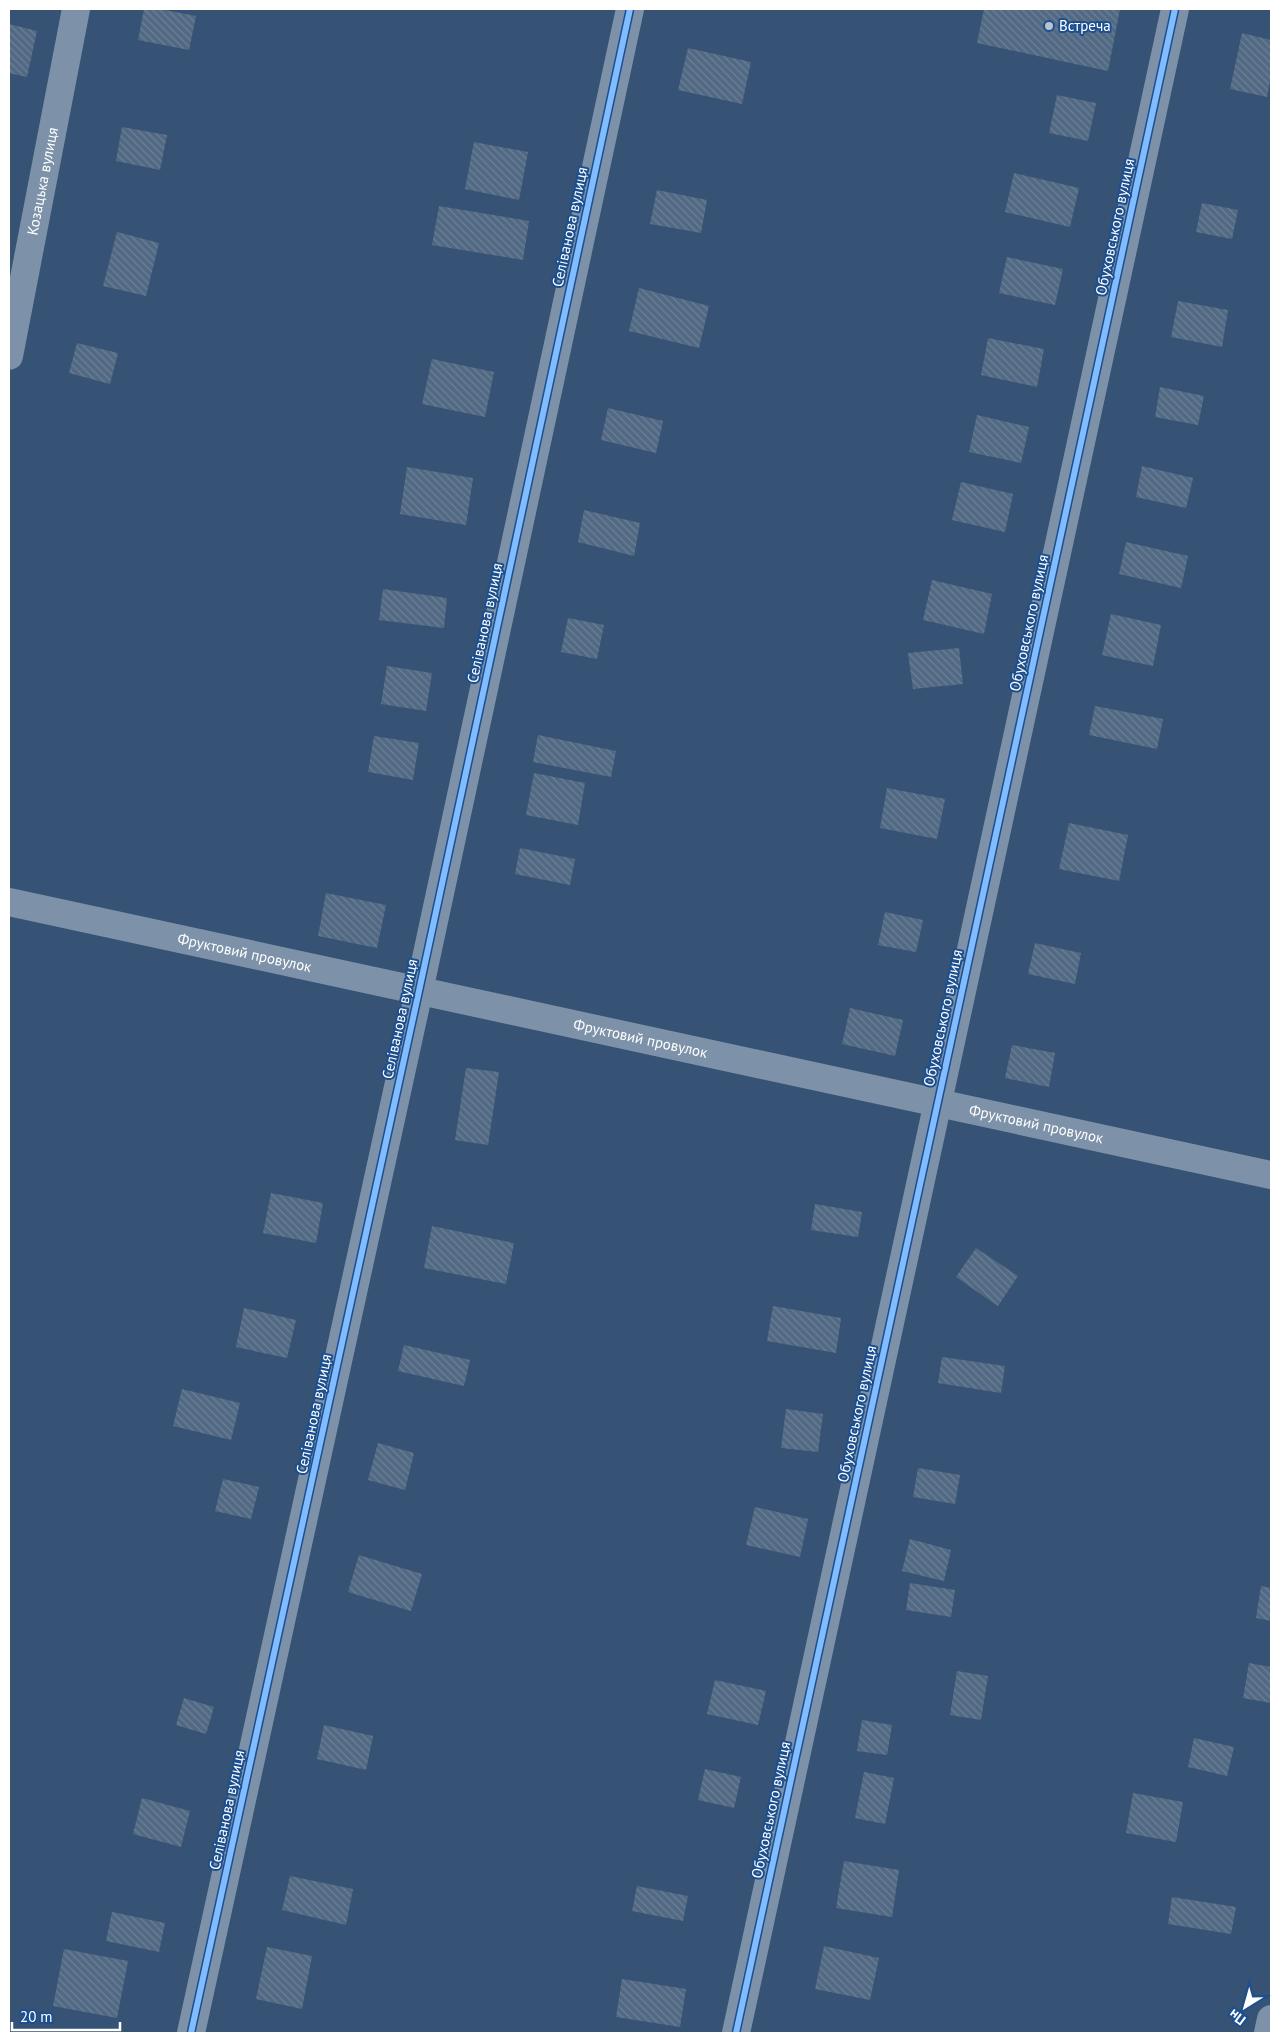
<svg xmlns="http://www.w3.org/2000/svg" width="1280" height="2042" font-family="'PT Sans',sans-serif">
<style>
.building{fill:url(#building-back-hatch)}
.lines{fill:none;stroke-linecap:round;stroke-linejoin:round}
.minor{stroke:#7d92a8;stroke-width:28}
.cycleway-casing{stroke:#1b4f8f;stroke-width:9}
.cycleway{stroke:#80bcff;stroke-width:6}
.poi-dot{fill:#b9c2ce;stroke:#1b4f8f;stroke-width:2}
.labels{text-anchor:middle;stroke-width:4;stroke-linejoin:round;paint-order:stroke}
.poi-label{font-size:15px;fill:#fff;stroke:#1b4f8f;text-anchor:start}
.street-label{font-size:15px;fill:#fff;stroke:#1b4f8f}
</style>
<defs>
<pattern id="building-back-hatch" width="6" height="6" patternUnits="userSpaceOnUse" patternTransform="scale(1.25)"><rect width="6" height="6" fill="#526984"/><path d="M-1 5l2 2M0 0l6 6M5-1l2 2" fill="none" stroke="#6c8096"/></pattern>
</defs>
<rect width="100%" height="100%" fill="#365274"/>
<!-- building -->
<g class="building">
<path d="M144 9H159L196 16 189 50 138 40Z"/>
<path d="M984 9H1120L1108 71 977 43Z"/>
<path d="M9 24 37 31 27 77 9 73Z"/>
<path d="M1242 33 1271 40V75L1267 97 1230 89Z"/>
<path d="M688 48 751 62 742 104 678 90Z"/>
<path d="M1057 95 1096 103 1088 141 1049 133Z"/>
<path d="M122 127 167 135 160 170 116 161Z"/>
<path d="M474 142 528 152 519 200 465 189Z"/>
<path d="M1014 173 1079 188 1070 227 1005 212Z"/>
<path d="M657 190 707 200 701 233 650 224Z"/>
<path d="M1202 203 1238 210 1232 239 1196 232Z"/>
<path d="M439 206 529 221 523 260 432 245Z"/>
<path d="M117 232 159 243 146 296 103 286Z"/>
<path d="M1007 257 1063 269 1055 305 999 293Z"/>
<path d="M639 288 709 306 699 348 629 331Z"/>
<path d="M1178 301 1228 310 1222 347 1171 337Z"/>
<path d="M988 338 1044 349 1037 387 981 375Z"/>
<path d="M77 343 118 353 110 384 69 373Z"/>
<path d="M432 359 494 372 485 417 422 404Z"/>
<path d="M1160 387 1204 396 1198 425 1155 417Z"/>
<path d="M608 408 663 421 656 453 601 440Z"/>
<path d="M977 415 1029 427 1021 463 969 452Z"/>
<path d="M1142 466 1193 478 1186 508 1136 497Z"/>
<path d="M407 467 473 478 466 525 400 514Z"/>
<path d="M961 482 1013 494 1005 532 952 520Z"/>
<path d="M584 510 640 523 634 556 578 542Z"/>
<path d="M1126 542 1188 556 1181 588 1119 574Z"/>
<path d="M932 580 992 594 984 634 923 620Z"/>
<path d="M383 589 447 598 444 628 379 620Z"/>
<path d="M1111 614 1161 625 1153 666 1102 655Z"/>
<path d="M568 618 604 625 597 659 561 652Z"/>
<path d="M959 648 963 684 913 689 908 653Z"/>
<path d="M387 666 432 673 426 711 381 704Z"/>
<path d="M1095 706 1163 719 1157 749 1089 735Z"/>
<path d="M538 735 616 751 611 777 533 762Z"/>
<path d="M374 736 419 743 413 780 368 772Z"/>
<path d="M534 773 585 783 578 825 526 815Z"/>
<path d="M887 788 945 799 937 839 880 828Z"/>
<path d="M1069 823 1128 835 1119 881 1059 869Z"/>
<path d="M520 848 575 859 570 885 515 874Z"/>
<path d="M326 893 386 905 377 948 318 936Z"/>
<path d="M885 912 923 920 916 952 878 945Z"/>
<path d="M1035 943 1081 953 1075 984 1028 974Z"/>
<path d="M850 1008 903 1020 895 1056 842 1044Z"/>
<path d="M1012 1045 1055 1053 1049 1087 1005 1078Z"/>
<path d="M466 1068 499 1072 488 1145 455 1140Z"/>
<path d="M271 1193 323 1203 316 1243 263 1233Z"/>
<path d="M815 1204 862 1212 858 1237 811 1230Z"/>
<path d="M432 1226 514 1243 506 1284 424 1268Z"/>
<path d="M976 1248 1018 1276 998 1306 956 1277Z"/>
<path d="M773 1306 841 1318 836 1353 767 1341Z"/>
<path d="M244 1308 296 1320 287 1358 236 1347Z"/>
<path d="M404 1345 470 1360 464 1386 398 1371Z"/>
<path d="M942 1357 1005 1366 1001 1393 938 1383Z"/>
<path d="M182 1389 240 1403 231 1440 173 1426Z"/>
<path d="M786 1409 823 1414 818 1452 781 1448Z"/>
<path d="M378 1443 414 1453 405 1490 368 1480Z"/>
<path d="M918 1468 960 1475 955 1504 913 1497Z"/>
<path d="M223 1479 259 1487 251 1519 215 1511Z"/>
<path d="M755 1507 808 1519 800 1557 746 1545Z"/>
<path d="M910 1539 951 1550 944 1581 902 1571Z"/>
<path d="M359 1555 422 1574 411 1611 348 1592Z"/>
<path d="M910 1583 955 1590 951 1617 906 1610Z"/>
<path d="M1261 1586 1271 1588V1621L1256 1618Z"/>
<path d="M1249 1663 1271 1667V1703L1243 1698Z"/>
<path d="M957 1671 988 1676 981 1720 950 1715Z"/>
<path d="M715 1680 766 1691 758 1725 707 1714Z"/>
<path d="M184 1698 214 1707 206 1734 176 1725Z"/>
<path d="M862 1720 892 1725 887 1755 857 1751Z"/>
<path d="M324 1725 373 1736 366 1770 317 1759Z"/>
<path d="M1194 1738 1234 1747 1227 1776 1188 1767Z"/>
<path d="M705 1769 741 1777 734 1808 698 1800Z"/>
<path d="M864 1772 894 1778 885 1824 855 1818Z"/>
<path d="M1133 1793 1183 1802 1176 1842 1126 1833Z"/>
<path d="M142 1798 190 1811 181 1847 133 1834Z"/>
<path d="M844 1861 899 1870 892 1917 836 1908Z"/>
<path d="M290 1876 353 1889 346 1925 282 1910Z"/>
<path d="M637 1886 688 1896 683 1921 632 1911Z"/>
<path d="M1172 1897 1236 1907 1231 1934 1168 1924Z"/>
<path d="M112 1912 165 1923 159 1952 106 1941Z"/>
<path d="M824 1946 879 1958 870 2000 815 1989Z"/>
<path d="M267 1947 312 1956 302 2009 256 1999Z"/>
<path d="M64 1949 128 1961 117 2018 53 2006Z"/>
<path d="M622 1979 686 1989 680 2027 616 2017Z"/>
</g>
<g class="lines">
<!-- minor -->
<g class="minor">
<path id="s1" d="M9 356 76 9"/>
<path id="s2" d="M9 902 1271 1175"/>
<path d="M191 2033 419 991 630 9"/>
<path d="M736 2033 1175 9"/>
<path d="M1268 2033 1271 2019"/>
</g>
<defs>
<g id="cycleway">
<path d="M191 2033 419 991 630 9"/>
<path d="M736 2033 1175 9"/>
</g>
</defs>
<!-- cycleway casing -->
<use href="#cycleway" class="cycleway-casing"/>
<!-- cycleway -->
<use href="#cycleway" class="cycleway"/>
</g>
<!-- markers -->
<circle class="poi-dot" cx="1049" cy="26" r="5"/>
<g class="labels">
<!-- poi labels -->
<g class="poi-label">
<text x="1059" y="31">Встреча</text>
</g>
<!-- street labels -->
<g class="street-label">
<text dy="5" stroke="none"><textPath href="#s1" startOffset="178">Козацька вулиця</textPath></text>
<text transform="translate(570 227) rotate(-78)" y="5">Селіванова вулиця</text>
<text transform="translate(1115 227) rotate(-78)" y="5">Обуховського вулиця</text>
<text transform="translate(485 623) rotate(-78)" y="5">Селіванова вулиця</text>
<text transform="translate(1029 623) rotate(-78)" y="5">Обуховського вулиця</text>
<text dy="5" stroke="none"><textPath href="#s2" startOffset="241">Фруктовий провулок</textPath></text>
<text transform="translate(943 1018) rotate(-78)" y="5">Обуховського вулиця</text>
<text transform="translate(400 1019) rotate(-78)" y="5">Селіванова вулиця</text>
<text dy="5" stroke="none"><textPath href="#s2" startOffset="646">Фруктовий провулок</textPath></text>
<text dy="5" stroke="none"><textPath href="#s2" startOffset="1051">Фруктовий провулок</textPath></text>
<text transform="translate(314 1414) rotate(-78)" y="5">Селіванова вулиця</text>
<text transform="translate(857 1414) rotate(-78)" y="5">Обуховського вулиця</text>
<text transform="translate(227 1810) rotate(-78)" y="5">Селіванова вулиця</text>
<text transform="translate(771 1810) rotate(-78)" y="5">Обуховського вулиця</text>
</g>
</g>
<!-- border -->
<rect width="1280" height="2042" fill="none" stroke="#ffffff" stroke-width="20"/>
<!-- north arrow -->
<g transform="translate(1245 2007) rotate(217)" stroke="#1b4f8f" stroke-width="4" paint-order="stroke">
<path d="M0-4L9 19L0 12L-9 19Z" fill="#ffffff"/>
<text y="-8" font-size="14" font-weight="bold" text-anchor="middle" fill="#ffffff">Пн</text>
</g>
<!-- scale -->
<path d="M12 2022v8h108v-8" fill="none" stroke="#ffffff" stroke-width="2.5"/>
<text x="20" y="2022" font-size="15" fill="#ffffff" stroke="#1b4f8f" stroke-width="4" paint-order="stroke">20 m</text>
</svg>
